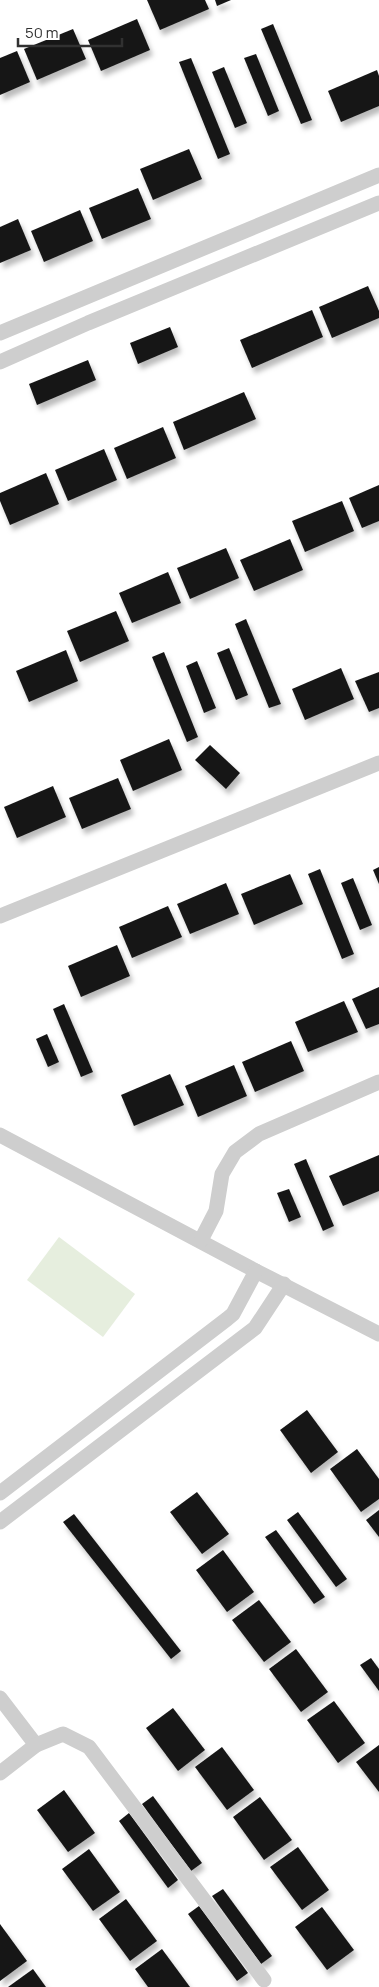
<svg xmlns="http://www.w3.org/2000/svg" width="379" height="1987" font-family="Manrope,sans-serif">
<style>
.green{fill:#e6eede}
.building{fill:#181818;filter:url(#shadow)}
.lines{fill:none;stroke-linecap:round;stroke-linejoin:round}
.minor{stroke:#cecece;stroke-width:15}
</style>
<defs>
<filter id="shadow"><feDropShadow dx="3" dy="5.5" stdDeviation="2.5" flood-color="#0004"/></filter>
</defs>
<rect width="100%" height="100%" fill="#fff"/>
<!-- green -->
<path class="green" d="M59 1237 135 1294 103 1337 27 1280Z"/>
<!-- building -->
<g class="building">
<path d="M147 0H205L209 9 160 30Z"/>
<path d="M215 0H231L217 6Z"/>
<path d="M137 19 150 50 101 71 88 40Z"/>
<path d="M273 24 312 120 301 124 261 29Z"/>
<path d="M73 29 86 59 37 80 24 49Z"/>
<path d="M17 51 30 82 0 95V58Z"/>
<path d="M256 54 279 111 268 116 244 58Z"/>
<path d="M191 58 230 154 218 159 179 62Z"/>
<path d="M224 67 247 123 235 128 212 72Z"/>
<path d="M377 70 379 76V106L341 122 328 91Z"/>
<path d="M189 149 202 179 153 200 140 169Z"/>
<path d="M138 188 151 219 102 239 89 208Z"/>
<path d="M80 210 93 241 44 262 31 231Z"/>
<path d="M18 219 31 250 0 263V227Z"/>
<path d="M368 286 379 311V318L332 338 319 307Z"/>
<path d="M312 310 323 337 252 368 240 340Z"/>
<path d="M170 327 178 347 138 364 130 343Z"/>
<path d="M88 360 96 380 37 405 29 384Z"/>
<path d="M244 392 256 419 184 450 173 422Z"/>
<path d="M163 427 176 458 127 479 114 448Z"/>
<path d="M104 449 117 480 68 501 55 470Z"/>
<path d="M46 473 59 504 10 525 0 501V493Z"/>
<path d="M379 485V521L362 528 349 498Z"/>
<path d="M342 501 354 531 305 552 292 521Z"/>
<path d="M290 539 303 570 254 591 240 560Z"/>
<path d="M226 548 239 578 190 599 177 568Z"/>
<path d="M168 572 181 603 132 623 119 593Z"/>
<path d="M116 611 129 641 80 662 67 631Z"/>
<path d="M246 619 281 704 269 708 235 624Z"/>
<path d="M229 648 248 695 236 700 217 653Z"/>
<path d="M66 650 78 681 29 702 16 671Z"/>
<path d="M164 652 198 737 187 742 152 657Z"/>
<path d="M197 661 216 708 204 713 186 666Z"/>
<path d="M341 668 354 699 305 720 292 689Z"/>
<path d="M379 672V708L369 712 355 681Z"/>
<path d="M169 739 182 770 133 791 120 760Z"/>
<path d="M210 745 240 773 226 789 195 760Z"/>
<path d="M118 778 131 809 82 829 69 798Z"/>
<path d="M53 786 66 817 17 838 4 807Z"/>
<path d="M379 867V884L373 870Z"/>
<path d="M320 869 354 954 342 959 308 874Z"/>
<path d="M290 874 303 904 254 925 241 894Z"/>
<path d="M353 878 372 925 360 930 341 883Z"/>
<path d="M226 883 239 914 190 934 177 904Z"/>
<path d="M168 906 182 937 132 958 119 927Z"/>
<path d="M117 945 130 976 81 997 68 966Z"/>
<path d="M379 987V1024L366 1029 352 999Z"/>
<path d="M344 1001 358 1032 308 1052 295 1022Z"/>
<path d="M64 1004 93 1072 81 1077 53 1009Z"/>
<path d="M47 1034 59 1062 48 1067 36 1039Z"/>
<path d="M291 1041 304 1071 255 1092 242 1062Z"/>
<path d="M234 1065 247 1096 198 1117 185 1086Z"/>
<path d="M170 1074 184 1105 134 1126 121 1095Z"/>
<path d="M379 1155V1191L343 1206 329 1176Z"/>
<path d="M306 1159 334 1226 323 1231 294 1164Z"/>
<path d="M289 1189 301 1217 289 1222 277 1193Z"/>
<path d="M307 1410 338 1452 311 1473 280 1430Z"/>
<path d="M357 1449 379 1479V1499L361 1512 330 1469Z"/>
<path d="M197 1492 229 1534 202 1554 170 1512Z"/>
<path d="M379 1510V1537L366 1520Z"/>
<path d="M298 1512 347 1579 336 1587 287 1520Z"/>
<path d="M74 1514 181 1651 171 1659 63 1522Z"/>
<path d="M276 1530 325 1597 314 1604 265 1537Z"/>
<path d="M223 1550 254 1592 227 1612 196 1570Z"/>
<path d="M259 1600 291 1642 264 1662 232 1620Z"/>
<path d="M296 1649 328 1692 301 1712 269 1669Z"/>
<path d="M371 1658 379 1669V1691L360 1665Z"/>
<path d="M334 1701 365 1743 338 1763 307 1720Z"/>
<path d="M173 1708 205 1750 178 1771 146 1728Z"/>
<path d="M379 1745V1792L356 1762Z"/>
<path d="M222 1747 254 1790 227 1810 195 1767Z"/>
<path d="M64 1790 95 1833 68 1852 37 1810Z"/>
<path d="M153 1796 202 1863 191 1871 142 1804Z"/>
<path d="M260 1797 292 1840 264 1860 233 1817Z"/>
<path d="M129 1813 178 1880 168 1888 119 1821Z"/>
<path d="M298 1847 329 1890 302 1910 270 1867Z"/>
<path d="M89 1849 120 1892 93 1911 62 1869Z"/>
<path d="M223 1889 272 1956 261 1964 212 1896Z"/>
<path d="M126 1899 157 1941 130 1961 99 1919Z"/>
<path d="M199 1906 248 1973 237 1981 188 1914Z"/>
<path d="M322 1907 354 1950 327 1970 295 1927Z"/>
<path d="M0 1924 27 1961 0 1981Z"/>
<path d="M162 1949 190 1987H148L135 1969Z"/>
<path d="M33 1969 46 1987H8Z"/>
</g>
<g class="lines">
<!-- minor -->
<g class="minor">
<path d="M0 333 379 175"/>
<path d="M0 362 88 323 379 203"/>
<path d="M0 916 379 763"/>
<path d="M0 1135 256 1271 379 1334"/>
<path d="M201 1240 216 1211 222 1174 235 1152 259 1134 379 1082"/>
<path d="M0 1493 227 1319 233 1314 256 1271"/>
<path d="M0 1522 255 1328 284 1284"/>
<path d="M0 1698 36 1745"/>
<path d="M0 1773 36 1745 63 1734 89 1747 264 1980"/>
</g>
</g>
<!-- scale -->
<path d="M18 38v8h104v-8" fill="none" stroke="#313131" stroke-width="2.5"/>
<text x="25" y="38" font-size="15" fill="#313131" stroke="#ffffff" stroke-width="4" paint-order="stroke">50 m</text>
</svg>
